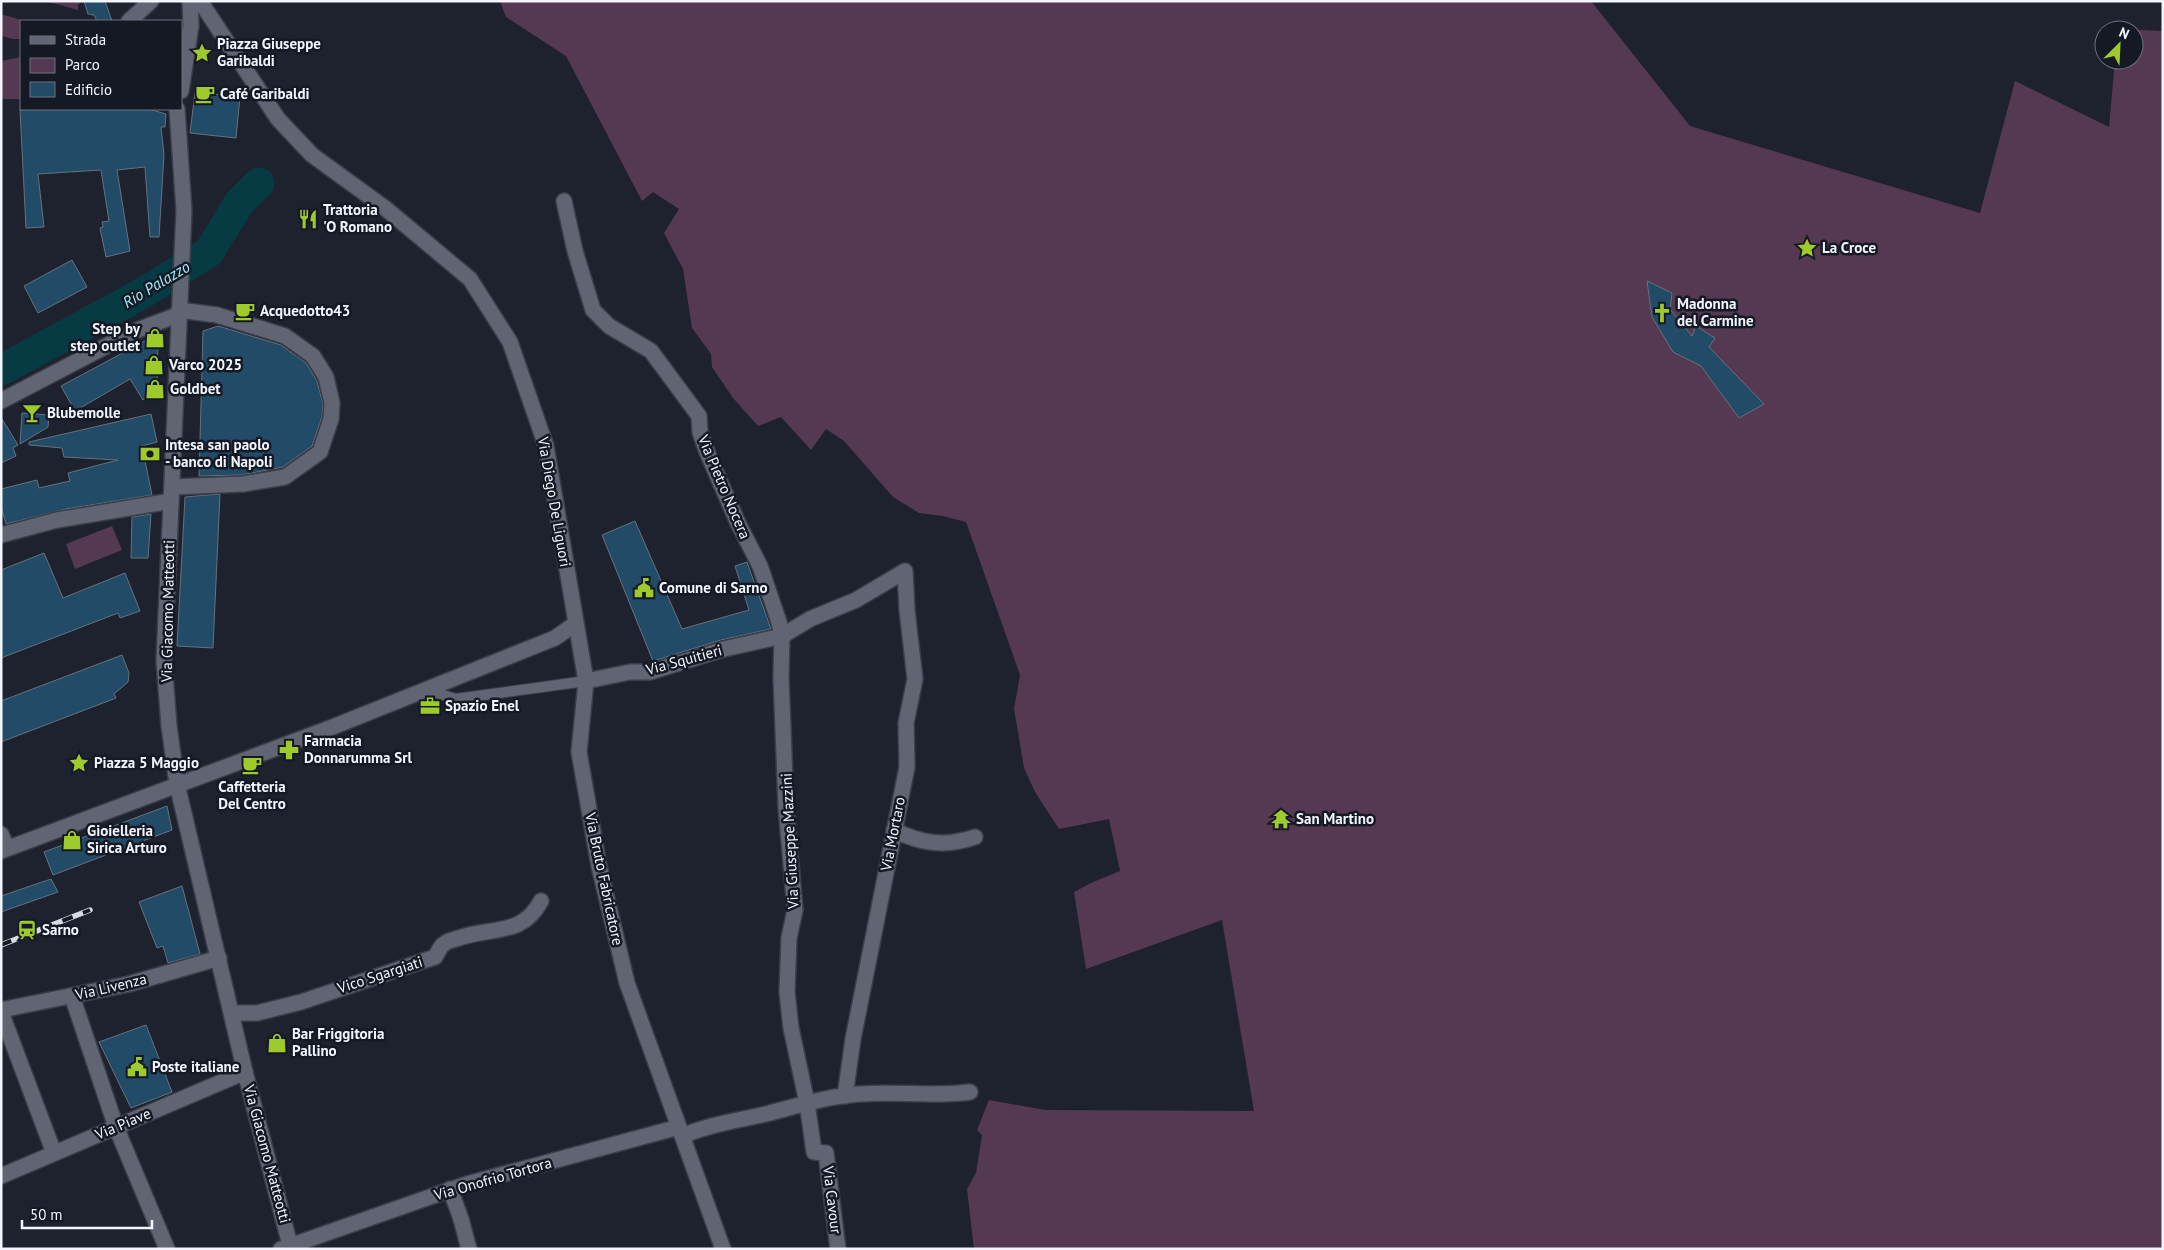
<svg xmlns="http://www.w3.org/2000/svg" width="2164" height="1250" font-family="'PT Sans',sans-serif">
<style>
.green{fill:#553851}
.lines{fill:none;stroke-linecap:round;stroke-linejoin:round}
.river{stroke:#063b44;stroke-width:31}
.building{fill:#224b68;stroke:#65727d}
.service-casing{stroke:#3b3e49;stroke-width:12}
.minor-casing{stroke:#3b3e49;stroke-width:18}
.tertiary-casing{stroke:#3b3e49;stroke-width:18}
.service{stroke:#616573;stroke-width:10}
.minor{stroke:#616573;stroke-width:15}
.tertiary{stroke:#616573;stroke-width:15}
.rail-casing{stroke:#d8dbe4;stroke-width:5.5}
.rail{stroke:#151924;stroke-width:4;stroke-dasharray:11;stroke-linecap:butt}
.labels{text-anchor:middle;stroke-width:5;stroke-linejoin:round;paint-order:stroke}
.poi-label{font-size:15px;font-weight:bold;fill:#f2f5fd;stroke:#151924;text-anchor:start}
.street-label{font-size:15px;fill:#f2f5fd;stroke:#151924}
.water-label{font-size:16px;font-style:italic;fill:#9ee9f9;stroke:#151924}
</style>
<rect width="100%" height="100%" fill="#1e222e"/>
<!-- green -->
<g class="green">
<path d="M45 1H82L78 5V10Z"/>
<path d="M500 1H1591L1690 126 1980 213 2015 81 2109 127 2115 60H2134V30L2118 29 2163 31V1249H974L967 1189 976 1173 982 1135 977 1130 989 1100 1045 1110 1254 1111 1222 920 1086 969 1074 892 1093 882 1120 871 1109 819 1059 829 1035 792 1024 768 1014 709 1020 675 966 522 943 516 919 513 893 497 844 441 826 429 811 450 781 417 758 426 733 398 712 367 711 354 692 328 683 269 664 233 679 209 653 192 642 201 566 56 506 17Z"/>
<path d="M1 14 25 21H21V39H13L1 36Z"/>
<path d="M21 57V99H1V61Z"/>
<path d="M112 526 122 550 75 569 66 544Z"/>
</g>
<g class="lines">
<!-- river -->
<path class="river" d="M1 370 143 293 209 252 239 203 259 183"/>
</g>
<!-- building -->
<g class="building">
<path d="M84 1H105L112 21H97L94 15 88 14Z"/>
<path d="M195 92 240 97 236 138 190 133Z"/>
<path d="M48 109H123L152 110 166 114 165 127H161L164 155 159 237H150L145 167 117 170 130 251 106 257 100 228 103 227 102 222 109 221 101 170 38 174 44 227 26 228 20 110Z"/>
<path d="M72 260 87 287 38 313 24 286Z"/>
<path d="M1647 281 1672 293 1670 309 1692 336 1696 326 1715 338 1709 347 1764 404 1739 418 1701 366 1673 352 1652 317Z"/>
<path d="M218 326 281 345 306 363 317 381 323 404 322 417 312 446 283 467 242 475 199 476 203 331Z"/>
<path d="M158 334 157 391 143 400 130 379 75 411 61 386Z"/>
<path d="M22 413 49 415 48 427 20 444Z"/>
<path d="M151 414 157 442 142 446 152 495 66 509 6 524 1 506V489L37 480 39 488 70 481 68 473 118 460 64 457 62 448 29 445V442Z"/>
<path d="M2 419 18 445 13 448 16 456 1 463Z"/>
<path d="M220 494 213 648 177 646 185 497Z"/>
<path d="M151 514 148 558H131L132 517Z"/>
<path d="M635 521 682 629 749 610 735 566 747 562 771 629 721 640 653 661 602 535Z"/>
<path d="M44 553 63 598 125 573 140 611 120 618 118 613 1 658V570Z"/>
<path d="M122 655 129 673 128 682 114 694 116 698 1 742V701Z"/>
<path d="M167 806 172 830 53 875 44 852Z"/>
<path d="M51 879 58 892 1 912V896Z"/>
<path d="M182 886 200 954 168 963 163 946 157 948 139 902Z"/>
<path d="M146 1025 172 1092 131 1108 99 1042Z"/>
</g>
<g class="lines">
<defs>
<path id="service" d="M426 689 455 699 586 681"/>
<g id="minor">
<path d="M200 1 278 119 312 155 385 208 470 279 510 342 546 446 586 681 579 752 599 866 627 983 723 1249"/>
<path d="M129 21 151 1"/>
<path d="M564 201 575 251 593 310 609 326 651 351 699 416 700 432 707 452 738 523 760 566 779 622 782 636 781 677 786 807 795 910 789 938 787 992 791 1028 807 1103 814 1152 826 1153 838 1249"/>
<path d="M1 401 135 331 180 314"/>
<path d="M172 487 243 484 285 477 320 452 331 419 332 403 326 377 313 356 285 336 217 315 179 310"/>
<path d="M1 535 57 520 171 501"/>
<path d="M586 681 630 672H650L724 649 782 636 810 619 856 600 905 571 907 610 915 679 906 723 907 767 853 1039 845 1096"/>
<path d="M894 830C921 844 946 847 975 837"/>
<path d="M1 834 7 848"/>
<path d="M1 851 330 728 555 638 575 624"/>
<path d="M72 996 116 1127 167 1249"/>
<path d="M1 1010 129 984 219 958"/>
<path d="M1 1012 54 1153"/>
<path d="M232 1013H257L301 1002 435 957C438 953 440 946 444 944 448 940 457 939 462 937 495 927 523 935 541 901"/>
<path d="M682 1136C710 1124 741 1120 770 1113 800 1105 829 1096 860 1094 896 1091 933 1097 970 1092"/>
<path d="M1 1176 245 1072"/>
<path d="M450 1189 461 1219 469 1249"/>
<path d="M281 1249 467 1184 679 1127"/>
</g>
<g id="tertiary">
<path d="M181 91 191 26 190 1"/>
<path d="M177 109 184 210 164 661 169 726 177 784 245 1072 291 1249"/>
</g>
</defs>
<!-- service casing -->
<use href="#service" class="service-casing"/>
<!-- minor casing -->
<use href="#minor" class="minor-casing"/>
<!-- tertiary casing -->
<use href="#tertiary" class="tertiary-casing"/>
<!-- service -->
<use href="#service" class="service"/>
<!-- minor -->
<use href="#minor" class="minor"/>
<!-- tertiary -->
<use href="#tertiary" class="tertiary"/>
<defs>
<path id="rail" d="M1 945 90 910"/>
</defs>
<!-- rail casing -->
<use href="#rail" class="rail-casing"/>
<!-- rail -->
<use href="#rail" class="rail"/>
</g>
<!-- icons -->
<defs>
<symbol id="sight-bare" viewBox="-9 -9 18 18"><path d="M0-6L1.8-2.2L6-1.7L2.9 1.2L3.7 5.4L0 3.3L-3.7 5.4L-2.9 1.2L-6-1.7L-1.8-2.2Z" fill="#9fca2c" stroke="#151924" stroke-width="2.5" paint-order="stroke"/></symbol>
<symbol id="cafe-bare" viewBox="-9 -9 18 18"><path d="M-5.5-4.5H6V0H3Q3 3.5 0 3.5H-2.5Q-5.5 3.5-5.5 0ZM3-3.2v2h1.7v-2ZM-6 4.5H4V6H-6Z" fill="#9fca2c" stroke="#151924" stroke-width="2.5" paint-order="stroke"/></symbol>
<symbol id="restaurant-bare" viewBox="-9 -9 18 18"><path d="M-5-6h1v4h1v-4h1v4h1v-4h1v5L-1.5 .5V6h-2V.5L-5-1ZM5-6V6H3V1.5H1.5Q1.5-4 5-6Z" fill="#9fca2c" stroke="#151924" stroke-width="2.5" paint-order="stroke"/></symbol>
<symbol id="church-bare" viewBox="-9 -9 18 18"><path d="M-1.2-6h2.4v3.5h3.3v2.4h-3.3V6h-2.4V-.1h-3.3v-2.4h3.3Z" fill="#9fca2c" stroke="#151924" stroke-width="2.5" paint-order="stroke"/></symbol>
<symbol id="shop-bare" viewBox="-9 -9 18 18"><path d="M-5-2.5h2.3a2.7 3.5 0 0 1 5.4 0H5L5.5 6h-11ZM-1.5-2.5h3a1.5 2.3 0 0 0-3 0Z" fill="#9fca2c" stroke="#151924" stroke-width="2.5" paint-order="stroke"/></symbol>
<symbol id="bar-bare" viewBox="-9 -9 18 18"><path d="M-6-5H6L.8 .8V4.5H3.5V6h-7V4.5H-.8V.8Z" fill="#9fca2c" stroke="#151924" stroke-width="2.5" paint-order="stroke"/></symbol>
<symbol id="bank-bare" viewBox="-9 -9 18 18"><path d="M-6-4H6V4H-6ZM0-2.3a2.3 2.3 0 1 0 0 4.6a2.3 2.3 0 1 0 0-4.6Z" fill="#9fca2c" stroke="#151924" stroke-width="2.5" paint-order="stroke"/></symbol>
<symbol id="civic-bare" viewBox="-9 -9 18 18"><path d="M-.6-6.5H3V-4.5H.6V-3L4-1V1h2V6H-6V1h2V-1L-.6-3ZM-1.2 2.5V6h2.4V2.5Z" fill="#9fca2c" stroke="#151924" stroke-width="2.5" paint-order="stroke"/></symbol>
<symbol id="office-bare" viewBox="-9 -9 18 18"><path d="M-6-3h4V-5.5h4V-3h4V5H-6ZM-1-4.5V-3h2v-1.5ZM-6 0V1H6V0Z" fill="#9fca2c" stroke="#151924" stroke-width="2.5" paint-order="stroke"/></symbol>
<symbol id="pharmacy-bare" viewBox="-9 -9 18 18"><path d="M-2-6h4v4h4v4h-4v4h-4v-4h-4v-4h4Z" fill="#9fca2c" stroke="#151924" stroke-width="2.5" paint-order="stroke"/></symbol>
<symbol id="temple-bare" viewBox="-9 -9 18 18"><path d="M0-6L5-2H3V0L6.5 2.5H4V6H1.5V3h-3V6H-4V2.5H-6.5L-3 0V-2H-5Z" fill="#9fca2c" stroke="#151924" stroke-width="2.5" paint-order="stroke"/></symbol>
<symbol id="station-bare" viewBox="-9 -9 18 18"><path d="M-3-6H3Q5-6 5-4V2Q5 4 3 4L4.5 6H3L1.5 4h-3L-3 6H-4.5L-3 4Q-5 4-5 2V-4Q-5-6-3-6ZM-3.5-4v3h7v-3ZM-3.5 1v1.5H-2V1ZM2 1v1.5H3.5V1Z" fill="#9fca2c" stroke="#151924" stroke-width="2.5" paint-order="stroke"/></symbol>
</defs>
<g fill-rule="evenodd">
<use href="#sight-bare" x="188" y="39" width="28" height="28"/>
<use href="#cafe-bare" x="191" y="80" width="28" height="28"/>
<use href="#restaurant-bare" x="294" y="205" width="28" height="28"/>
<use href="#sight-bare" x="1793" y="234" width="28" height="28"/>
<use href="#cafe-bare" x="231" y="297" width="28" height="28"/>
<use href="#church-bare" x="1648" y="299" width="28" height="28"/>
<use href="#shop-bare" x="141" y="324" width="28" height="28"/>
<use href="#shop-bare" x="140" y="351" width="28" height="28"/>
<use href="#shop-bare" x="141" y="375" width="28" height="28"/>
<use href="#bar-bare" x="18" y="399" width="28" height="28"/>
<use href="#bank-bare" x="136" y="440" width="28" height="28"/>
<use href="#civic-bare" x="630" y="574" width="28" height="28"/>
<use href="#office-bare" x="416" y="692" width="28" height="28"/>
<use href="#pharmacy-bare" x="275" y="736" width="28" height="28"/>
<use href="#sight-bare" x="65" y="749" width="28" height="28"/>
<use href="#cafe-bare" x="238" y="751" width="28" height="28"/>
<use href="#temple-bare" x="1267" y="805" width="28" height="28"/>
<use href="#shop-bare" x="58" y="826" width="28" height="28"/>
<use href="#station-bare" x="13" y="916" width="28" height="28"/>
<use href="#shop-bare" x="263" y="1029" width="28" height="28"/>
<use href="#civic-bare" x="123" y="1053" width="28" height="28"/>
</g>
<g class="labels">
<!-- poi labels -->
<g class="poi-label">
<text x="217" y="49">Piazza Giuseppe<tspan x="217" dy="17">Garibaldi</tspan></text>
<text x="220" y="99">Café Garibaldi</text>
<text x="323" y="215">Trattoria<tspan x="323" dy="17">'O Romano</tspan></text>
<text x="1822" y="253">La Croce</text>
<text x="1677" y="309">Madonna<tspan x="1677" dy="17">del Carmine</tspan></text>
<text x="260" y="316">Acquedotto43</text>
<text x="140" y="334" text-anchor="end">Step by<tspan x="140" dy="17">step outlet</tspan></text>
<text x="169" y="370">Varco 2025</text>
<text x="170" y="394">Goldbet</text>
<text x="47" y="418">Blubemolle</text>
<text x="165" y="450">Intesa san paolo<tspan x="165" dy="17">- banco di Napoli</tspan></text>
<text x="659" y="593">Comune di Sarno</text>
<text x="445" y="711">Spazio Enel</text>
<text x="304" y="746">Farmacia<tspan x="304" dy="17">Donnarumma Srl</tspan></text>
<text x="94" y="768">Piazza 5 Maggio</text>
<text x="252" y="792" text-anchor="middle">Caffetteria<tspan x="252" dy="17">Del Centro</tspan></text>
<text x="1296" y="824">San Martino</text>
<text x="87" y="836">Gioielleria<tspan x="87" dy="17">Sirica Arturo</tspan></text>
<text x="42" y="935">Sarno</text>
<text x="292" y="1039">Bar Friggitoria<tspan x="292" dy="17">Pallino</tspan></text>
<text x="152" y="1072">Poste italiane</text>
</g>
<!-- street labels -->
<g class="street-label">
<text transform="translate(724 487) rotate(67)" y="5">Via Pietro Nocera</text>
<text transform="translate(554 502) rotate(80)" y="5">Via Diego De Liguori</text>
<text transform="translate(168 611) rotate(-89)" y="5">Via Giacomo Matteotti</text>
<text transform="translate(684 660) rotate(-15)" y="5">Via Squitieri</text>
<text transform="translate(893 834) rotate(-79)" y="5">Via Mortaro</text>
<text transform="translate(790 841) rotate(-93)" y="5">Via Giuseppe Mazzini</text>
<text transform="translate(604 879) rotate(78)" y="5">Via Bruto Fabricatore</text>
<text transform="translate(380 975) rotate(-18)" y="5">Vico Sgargiati</text>
<text transform="translate(111 987) rotate(-13)" y="5">Via Livenza</text>
<text transform="translate(123 1124) rotate(-23)" y="5">Via Piave</text>
<text transform="translate(267 1154) rotate(75)" y="5">Via Giacomo Matteotti</text>
<text transform="translate(493 1179) rotate(-16)" y="5">Via Onofrio Tortora</text>
<text transform="translate(832 1200) rotate(83)" y="5">Via Cavour</text>
</g>
<!-- water labels -->
<g class="water-label">
<text transform="translate(156 284) rotate(-31)" y="6">Rio Palazzo</text>
</g>
</g>
<!-- border -->
<rect width="2164" height="1250" fill="none" stroke="#f2f5fd" stroke-width="5"/>
<!-- legend -->
<rect x="20" y="20" width="162" height="90" fill="#151924" stroke="#6d717b"/>
<rect x="30" y="36" width="25" height="8" fill="#616573" stroke="#6d717b"/>
<text x="65" y="45" font-size="15" fill="#f2f5fd">Strada</text>
<rect x="30" y="58" width="25" height="15" fill="#553851" stroke="#6d717b"/>
<text x="65" y="70" font-size="15" fill="#f2f5fd">Parco</text>
<rect x="30" y="82" width="25" height="15" fill="#224b68" stroke="#6d717b"/>
<text x="65" y="95" font-size="15" fill="#f2f5fd">Edificio</text>
<!-- north arrow -->
<g transform="translate(2119 45) rotate(24)"><circle r="24" fill="#151924" stroke="#6d717b"/>
<path d="M0-4L9 19L0 12L-9 19Z" fill="#9fca2c"/>
<text y="-8" font-size="14" font-weight="bold" text-anchor="middle" fill="#f2f5fd">N</text>
</g>
<!-- scale -->
<path d="M22 1220v8h130v-8" fill="none" stroke="#f2f5fd" stroke-width="2.5"/>
<text x="30" y="1220" font-size="15" fill="#f2f5fd" stroke="#151924" stroke-width="4" paint-order="stroke">50 m</text>
</svg>
